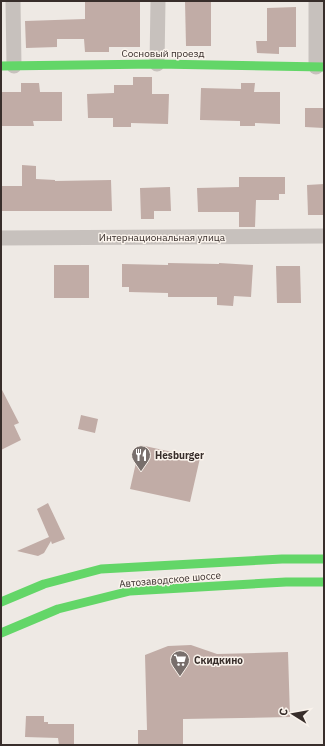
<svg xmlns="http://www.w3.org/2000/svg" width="325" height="746" font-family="'IBM Plex Sans',sans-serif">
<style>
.building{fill:#c1aca6}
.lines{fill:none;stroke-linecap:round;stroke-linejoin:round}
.street{stroke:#c7c1bd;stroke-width:15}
.fast{stroke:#63d668;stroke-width:9}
.labels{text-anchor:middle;stroke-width:3;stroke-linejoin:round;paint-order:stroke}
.street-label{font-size:10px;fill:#382e2b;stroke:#faf3ec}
.poi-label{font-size:10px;font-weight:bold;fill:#382e2b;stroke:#faf3ec;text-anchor:start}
</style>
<rect width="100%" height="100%" fill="#eee9e4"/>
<!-- building -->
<g class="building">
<path d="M85 1H140V47H109V52H85L84 39H57V47L26 48 25 21 85 19Z"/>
<path d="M185 1H211V46H186Z"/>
<path d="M296 7V47H279V54L257 53 256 41H267V8Z"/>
<path d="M133 77H152V94H169L168 124 131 123V127H113V118H88L87 94 114 93V85H133Z"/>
<path d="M21 83H39L40 92H62V121H33L34 126H1V92H21Z"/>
<path d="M241 83H255L254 92H280V124L255 123V126H240V121L200 120 201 88 241 89Z"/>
<path d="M305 108H324V128L305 127Z"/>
<path d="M22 165 36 166V179L55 180V181L111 180 112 211H1V186H22Z"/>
<path d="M239 177H285V194H279V200H256L255 227H239V212H198L197 188 239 187Z"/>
<path d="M324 184V215H308L307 185Z"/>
<path d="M170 187 171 211H154V219H141L140 188Z"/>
<path d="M168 263 219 264V263L253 265 251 297 234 296 233 306 217 305V297H168V293L129 292V287H122V264L168 265Z"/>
<rect x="54" y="265" width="35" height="33"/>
<path d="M276 266H300L301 303H277Z"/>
<path d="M1 388 19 423 14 425 21 440 1 450Z"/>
<path d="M81 415 98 419 95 433 78 429Z"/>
<path d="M140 445 200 458 190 502 130 489Z"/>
<path d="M48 503 65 539 52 544 51 541 44 553 38 556 17 551 49 537 37 509Z"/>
<path d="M191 645 217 654 288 652 290 717 183 719V745H138V730H147L145 655 168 646Z"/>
<path d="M26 716H44V722H48V724H74V745H59L58 738 25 737Z"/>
</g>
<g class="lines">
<!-- street -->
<g class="street">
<path d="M13 1 14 66"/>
<path d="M157 64 158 1"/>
<path d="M316 67V1"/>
<path d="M1 238 324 236"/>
</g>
<!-- fast -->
<g class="fast">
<path d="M1 66 157 64 324 67"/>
<path d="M1 602 44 584 101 569 282 559H324"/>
<path d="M1 633 58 609 130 591 286 582H324"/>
</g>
</g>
<!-- icons -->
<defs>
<symbol id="restaurant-pin" viewBox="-11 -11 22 30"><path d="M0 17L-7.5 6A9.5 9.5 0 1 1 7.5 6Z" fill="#786f6c" stroke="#faf3ec"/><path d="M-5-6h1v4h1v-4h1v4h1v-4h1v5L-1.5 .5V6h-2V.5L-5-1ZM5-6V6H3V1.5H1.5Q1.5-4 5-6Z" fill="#fff"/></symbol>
<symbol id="supermarket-pin" viewBox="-11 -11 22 30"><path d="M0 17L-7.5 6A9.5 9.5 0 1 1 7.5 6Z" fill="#786f6c" stroke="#faf3ec"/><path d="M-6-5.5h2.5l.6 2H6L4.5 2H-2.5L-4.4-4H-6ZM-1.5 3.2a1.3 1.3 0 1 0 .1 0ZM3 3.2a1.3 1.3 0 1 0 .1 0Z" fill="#fff"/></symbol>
</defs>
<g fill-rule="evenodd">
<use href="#restaurant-pin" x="130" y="444" width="22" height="30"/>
<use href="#supermarket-pin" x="169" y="649" width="22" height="30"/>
</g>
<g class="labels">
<!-- street labels -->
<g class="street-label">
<text x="163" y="57">Сосновый проезд</text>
<text x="162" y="241">Интернациональная улица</text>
<text transform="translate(170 579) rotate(-5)" y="4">Автозаводское шоссе</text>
</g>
<!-- poi labels -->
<g class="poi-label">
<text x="155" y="459">Hesburger</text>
<text x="194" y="664">Скидкино</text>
</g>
</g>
<!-- border -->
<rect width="325" height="746" fill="none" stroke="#382e2b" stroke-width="4"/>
<!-- north arrow -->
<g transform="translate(293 714) rotate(281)" stroke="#faf3ec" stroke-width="3" paint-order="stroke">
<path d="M0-3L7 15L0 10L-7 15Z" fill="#382e2b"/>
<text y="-6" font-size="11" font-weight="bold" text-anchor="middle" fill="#382e2b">С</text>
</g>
</svg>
